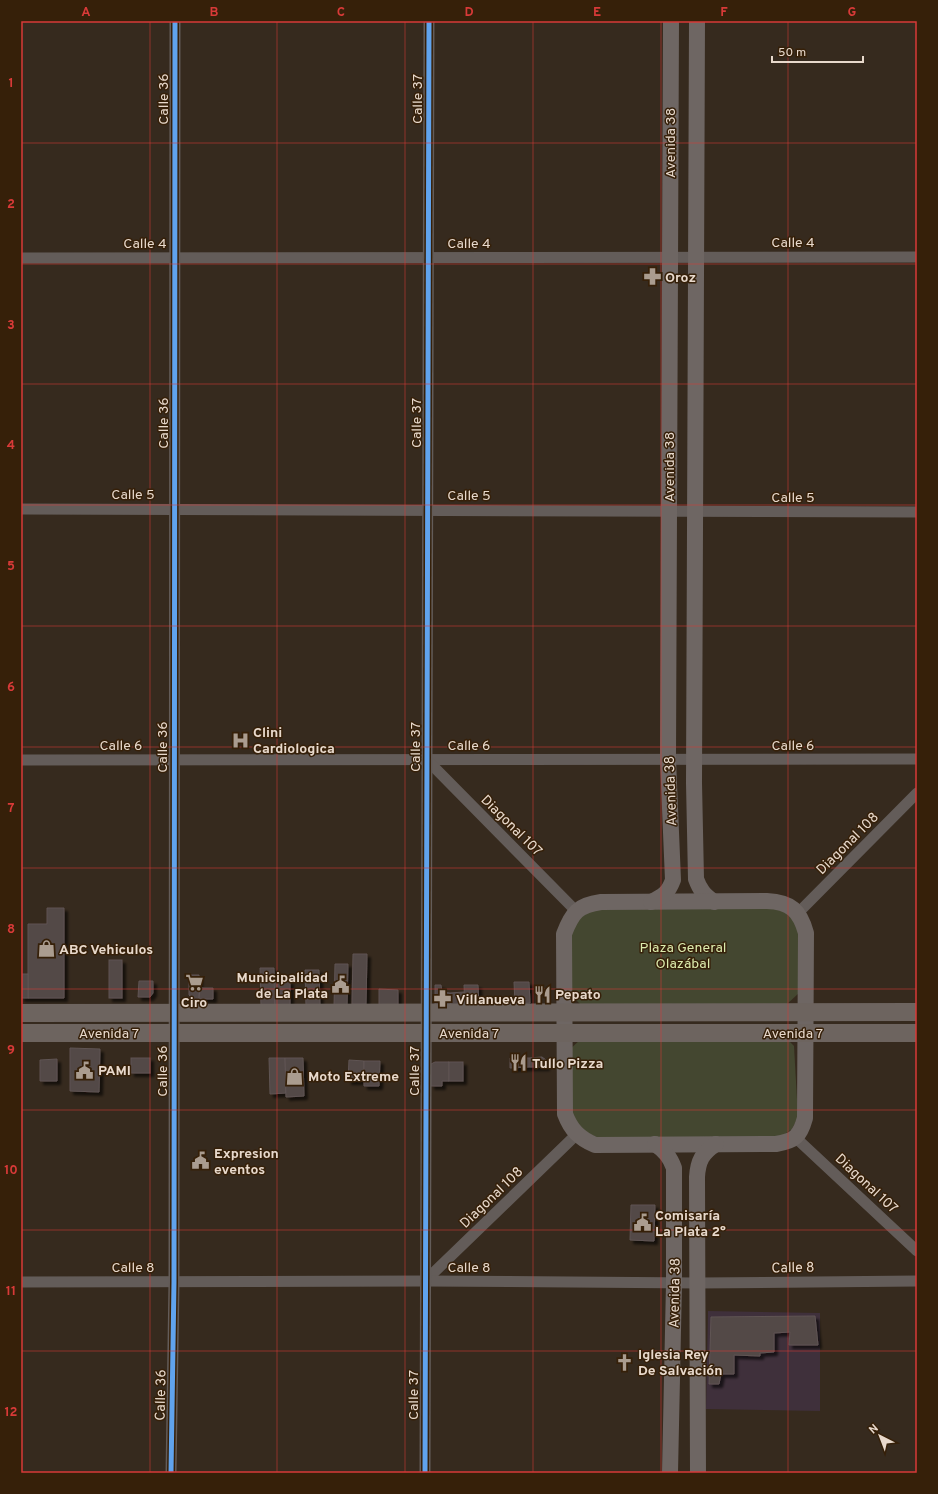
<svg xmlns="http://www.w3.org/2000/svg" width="938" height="1494" font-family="Overpass,sans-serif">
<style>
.education{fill:#3f303b}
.green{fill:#444730}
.building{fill:#524847;stroke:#605554;filter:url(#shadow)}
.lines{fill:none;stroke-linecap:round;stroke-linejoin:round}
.street{stroke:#635c59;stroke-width:11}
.secondary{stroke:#6e6663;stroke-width:16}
.primary{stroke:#6d645f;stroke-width:18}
.cycleway-casing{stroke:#362009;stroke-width:8}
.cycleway{stroke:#60a3ed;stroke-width:5}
.grid{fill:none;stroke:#d83a38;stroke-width:1;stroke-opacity:0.55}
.labels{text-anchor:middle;stroke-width:3;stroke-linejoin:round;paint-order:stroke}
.street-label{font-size:14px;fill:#e8d9cc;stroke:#362009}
.poi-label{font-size:14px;font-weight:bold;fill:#e8d9cc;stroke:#362009;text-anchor:start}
.park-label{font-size:14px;fill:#dcebad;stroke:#362009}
.neatline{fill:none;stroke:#d83a38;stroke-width:1.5}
.grid-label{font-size:13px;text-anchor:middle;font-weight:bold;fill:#d83a38}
</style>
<defs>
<filter id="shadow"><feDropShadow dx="3.5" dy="3.5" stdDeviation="1" flood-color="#0009"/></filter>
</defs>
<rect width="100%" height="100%" fill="#362a1e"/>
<!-- education -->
<path class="education" d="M708 1311 820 1313V1411L706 1409Z"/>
<!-- green -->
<g class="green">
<path d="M591 906H776L790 913 798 926 799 993 786 1005 580 1004 569 993 568 930Z"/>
<path d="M581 1039H787L794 1046 798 1117 792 1129 781 1137H596L579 1129 567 1110 568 1051Z"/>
</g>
<!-- building -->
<g class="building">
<path d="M47 908H64V998H28V924H47Z"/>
<path d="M353 954H367L366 1004H352Z"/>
<rect x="109" y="960" width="13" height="38"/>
<path d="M335 964H348L347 1006H334Z"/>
<path d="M260 968H274L275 1005 261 1006Z"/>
<path d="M305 970H319L320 1006H306Z"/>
<rect x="21" y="974" width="7" height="24"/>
<path d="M189 975H199V999H193L189 995Z"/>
<path d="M139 981H153V993L150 997H138Z"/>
<path d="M274 981H290V1005H275Z"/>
<path d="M514 982H529L530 1003 515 1004Z"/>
<path d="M435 985H441L442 992 450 993 451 1007 435 1005Z"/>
<path d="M464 985H478L479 1006 465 1007Z"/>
<path d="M200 988H213V999H199Z"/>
<path d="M379 989 398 990V1007H379Z"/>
<path d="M464 992 465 1007H451L450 993Z"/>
<path d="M70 1048 100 1049 99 1092 70 1091Z"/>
<path d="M542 1057 546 1060V1067H529V1058Z"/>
<rect x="131" y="1058" width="19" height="15"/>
<path d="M269 1058H285L286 1093 270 1094Z"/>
<path d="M285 1058H303L304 1096 286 1097Z"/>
<path d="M510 1058H529V1067L510 1068Z"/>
<path d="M57 1059V1081H40V1060Z"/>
<path d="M349 1060 364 1061V1081H348Z"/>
<path d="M364 1061H380L379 1086H364Z"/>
<path d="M435 1062H449V1081H442V1086H431V1064Z"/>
<rect x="449" y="1062" width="14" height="19"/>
<path d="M631 1205H655L654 1241 630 1240Z"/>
<path d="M815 1316 818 1345H789L790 1332 774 1333V1352L760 1353V1356L734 1355V1374H721L719 1384H709L711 1317Z"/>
</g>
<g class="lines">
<!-- street -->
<g class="street">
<path d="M21 258 917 257"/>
<path d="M21 509 917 512"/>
<path d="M21 760 917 759"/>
<path d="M427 760 576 911"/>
<path d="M798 913 917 793"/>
<path d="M796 1138 917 1251"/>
<path d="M425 1281 577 1134"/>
<path d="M21 1282 425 1281 698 1283 917 1281"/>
<path d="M171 1473 174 1282 175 21"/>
<path d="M425 1473 429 21"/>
</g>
<!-- secondary -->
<g class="secondary">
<path d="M697 21 694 783 696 879C700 890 704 895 714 902"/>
<path d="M767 901C791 902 800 911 806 933L805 1118C800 1136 795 1141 776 1144L595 1145C579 1138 571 1130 565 1114L564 934C572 913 578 905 601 902Z"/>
<path d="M651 902C664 896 668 893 673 880L668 760 671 21"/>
<path d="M655 1144C665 1151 670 1157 674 1168V1283L670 1473"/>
<path d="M698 1473 697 1177C698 1161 702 1153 716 1144"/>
</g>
<!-- primary -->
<g class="primary">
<path d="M21 1013 917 1012"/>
<path d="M21 1033H917"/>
</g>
<defs>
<g id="cycleway">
<path d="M171 1473 174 1282 175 21"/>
<path d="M425 1473 429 21"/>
</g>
</defs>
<!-- cycleway casing -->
<use href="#cycleway" class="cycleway-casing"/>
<!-- cycleway -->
<use href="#cycleway" class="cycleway"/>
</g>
<!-- grid -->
<path class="grid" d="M150 21V1473M277 21V1473M405 21V1473M533 21V1473M661 21V1473M788 21V1473M21 143H917M21 264H917M21 384H917M21 505H917M21 626H917M21 747H917M21 868H917M21 989H917M21 1110H917M21 1230H917M21 1351H917"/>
<!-- icons -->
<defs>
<symbol id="pharmacy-bare" viewBox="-9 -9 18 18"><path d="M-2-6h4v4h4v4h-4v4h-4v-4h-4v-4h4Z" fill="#aa9c8f" stroke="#362009" stroke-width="2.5" paint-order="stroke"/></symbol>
<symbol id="hospital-bare" viewBox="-9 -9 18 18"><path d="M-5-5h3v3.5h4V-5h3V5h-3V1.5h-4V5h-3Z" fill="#aa9c8f" stroke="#362009" stroke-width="2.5" paint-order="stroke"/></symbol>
<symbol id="shop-bare" viewBox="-9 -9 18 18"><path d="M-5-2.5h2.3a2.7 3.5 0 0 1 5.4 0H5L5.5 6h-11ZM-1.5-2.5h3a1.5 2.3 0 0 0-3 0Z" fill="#aa9c8f" stroke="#362009" stroke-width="2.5" paint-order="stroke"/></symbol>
<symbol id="supermarket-bare" viewBox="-9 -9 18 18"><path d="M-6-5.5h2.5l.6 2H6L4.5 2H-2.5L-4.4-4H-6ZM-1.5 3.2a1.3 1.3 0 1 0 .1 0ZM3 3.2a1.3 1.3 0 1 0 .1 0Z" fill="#aa9c8f" stroke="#362009" stroke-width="2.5" paint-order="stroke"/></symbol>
<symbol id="civic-bare" viewBox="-9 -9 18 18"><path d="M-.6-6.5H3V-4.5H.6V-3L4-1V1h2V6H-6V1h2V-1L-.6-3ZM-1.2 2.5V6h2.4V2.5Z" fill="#aa9c8f" stroke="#362009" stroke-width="2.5" paint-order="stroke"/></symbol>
<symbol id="restaurant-bare" viewBox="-9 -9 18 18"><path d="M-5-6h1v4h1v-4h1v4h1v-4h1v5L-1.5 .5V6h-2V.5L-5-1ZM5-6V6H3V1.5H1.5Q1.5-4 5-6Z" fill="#aa9c8f" stroke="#362009" stroke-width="2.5" paint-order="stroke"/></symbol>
<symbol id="church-bare" viewBox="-9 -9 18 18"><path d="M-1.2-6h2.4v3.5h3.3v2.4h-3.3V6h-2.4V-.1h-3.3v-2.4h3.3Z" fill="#aa9c8f" stroke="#362009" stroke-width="2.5" paint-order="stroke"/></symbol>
</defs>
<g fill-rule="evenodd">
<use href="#pharmacy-bare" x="640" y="264" width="25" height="25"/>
<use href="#hospital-bare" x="228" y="728" width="25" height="25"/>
<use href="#shop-bare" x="34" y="936" width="25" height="25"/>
<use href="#supermarket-bare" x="182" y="970" width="25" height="25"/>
<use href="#civic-bare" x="328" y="972" width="25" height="25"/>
<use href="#restaurant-bare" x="530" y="982" width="25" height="25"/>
<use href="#pharmacy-bare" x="430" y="986" width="25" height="25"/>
<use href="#restaurant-bare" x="506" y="1050" width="25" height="25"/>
<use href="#civic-bare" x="72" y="1058" width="25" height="25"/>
<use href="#shop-bare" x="282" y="1064" width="25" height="25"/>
<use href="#civic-bare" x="188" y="1148" width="25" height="25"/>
<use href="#civic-bare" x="630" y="1210" width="25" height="25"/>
<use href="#church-bare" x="612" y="1350" width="25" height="25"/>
</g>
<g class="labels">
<!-- street labels -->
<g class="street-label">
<text transform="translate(163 99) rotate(-90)" y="5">Calle 36</text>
<text transform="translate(417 99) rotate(-90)" y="5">Calle 37</text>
<text transform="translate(670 143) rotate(-90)" y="5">Avenida 38</text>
<text x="793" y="247">Calle 4</text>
<text x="145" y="248">Calle 4</text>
<text x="469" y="248">Calle 4</text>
<text transform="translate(163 423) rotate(-90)" y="5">Calle 36</text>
<text transform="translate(416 423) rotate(-90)" y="5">Calle 37</text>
<text transform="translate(669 467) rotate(-90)" y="5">Avenida 38</text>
<text x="133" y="499">Calle 5</text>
<text x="469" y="500">Calle 5</text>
<text x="793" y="502">Calle 5</text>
<text x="121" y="750">Calle 6</text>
<text x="469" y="750">Calle 6</text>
<text x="793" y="750">Calle 6</text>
<text transform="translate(162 747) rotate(-90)" y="5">Calle 36</text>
<text transform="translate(415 747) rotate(-90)" y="5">Calle 37</text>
<text transform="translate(670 791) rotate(-92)" y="5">Avenida 38</text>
<text transform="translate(512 825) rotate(45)" y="5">Diagonal 107</text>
<text transform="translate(847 843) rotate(-45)" y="5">Diagonal 108</text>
<text x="109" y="1038">Avenida 7</text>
<text x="469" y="1038">Avenida 7</text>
<text x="793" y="1038">Avenida 7</text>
<text transform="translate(162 1071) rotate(-90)" y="5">Calle 36</text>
<text transform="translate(414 1071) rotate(-90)" y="5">Calle 37</text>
<text transform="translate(867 1183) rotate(43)" y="5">Diagonal 107</text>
<text transform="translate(491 1197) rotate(-44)" y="5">Diagonal 108</text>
<text x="133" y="1272">Calle 8</text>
<text x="469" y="1272">Calle 8</text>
<text transform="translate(793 1267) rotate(-1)" y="5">Calle 8</text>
<text transform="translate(674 1293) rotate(-89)" y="5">Avenida 38</text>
<text transform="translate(160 1395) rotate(-89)" y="5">Calle 36</text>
<text transform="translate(413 1395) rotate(-90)" y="5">Calle 37</text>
</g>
<!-- poi labels -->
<g class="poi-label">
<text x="665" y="282">Oroz</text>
<text x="253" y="737">Clini<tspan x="253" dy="16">Cardiologica</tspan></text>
<text x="59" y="954">ABC Vehiculos</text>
<text x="328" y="982" text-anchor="end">Municipalidad<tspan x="328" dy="16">de La Plata</tspan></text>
<text x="555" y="999">Pepato</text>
<text x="456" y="1004">Villanueva</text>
<text x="194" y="1007" text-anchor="middle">Ciro</text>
<text x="532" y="1068">Tullo Pizza</text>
<text x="98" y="1075">PAMI</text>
<text x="308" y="1081">Moto Extreme</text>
<text x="214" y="1158">Expresion<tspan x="214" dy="16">eventos</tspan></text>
<text x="655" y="1220">Comisaría<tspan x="655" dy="16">La Plata 2°</tspan></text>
<text x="638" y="1359">Iglesia Rey<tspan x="638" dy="16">De Salvación</tspan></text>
</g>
<!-- park labels -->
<g class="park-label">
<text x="683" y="952">Plaza General<tspan x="683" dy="16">Olazábal</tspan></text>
</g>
</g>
<!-- border -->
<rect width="938" height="1494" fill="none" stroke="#362009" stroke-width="44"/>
<!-- north arrow -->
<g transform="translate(880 1436) rotate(318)" stroke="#362009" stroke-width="3" paint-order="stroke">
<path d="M0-3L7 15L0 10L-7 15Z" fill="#e8d9cc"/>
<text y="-6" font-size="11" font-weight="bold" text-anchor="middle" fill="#e8d9cc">N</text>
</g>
<!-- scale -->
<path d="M772 56v6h91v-6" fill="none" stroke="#e8d9cc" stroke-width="2"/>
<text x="778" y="56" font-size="12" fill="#e8d9cc" stroke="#362009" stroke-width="3" paint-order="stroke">50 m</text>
<rect x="22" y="22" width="894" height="1450" class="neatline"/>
<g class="grid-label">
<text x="86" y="16">A</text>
<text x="214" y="16">B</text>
<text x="341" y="16">C</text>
<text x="469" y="16">D</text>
<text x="597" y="16">E</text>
<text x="724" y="16">F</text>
<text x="852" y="16">G</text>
<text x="11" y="87">1</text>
<text x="11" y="208">2</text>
<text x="11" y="329">3</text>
<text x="11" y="449">4</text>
<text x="11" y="570">5</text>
<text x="11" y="691">6</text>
<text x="11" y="812">7</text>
<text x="11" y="933">8</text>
<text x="11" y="1054">9</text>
<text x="11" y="1174">10</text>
<text x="11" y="1295">11</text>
<text x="11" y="1416">12</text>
</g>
</svg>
